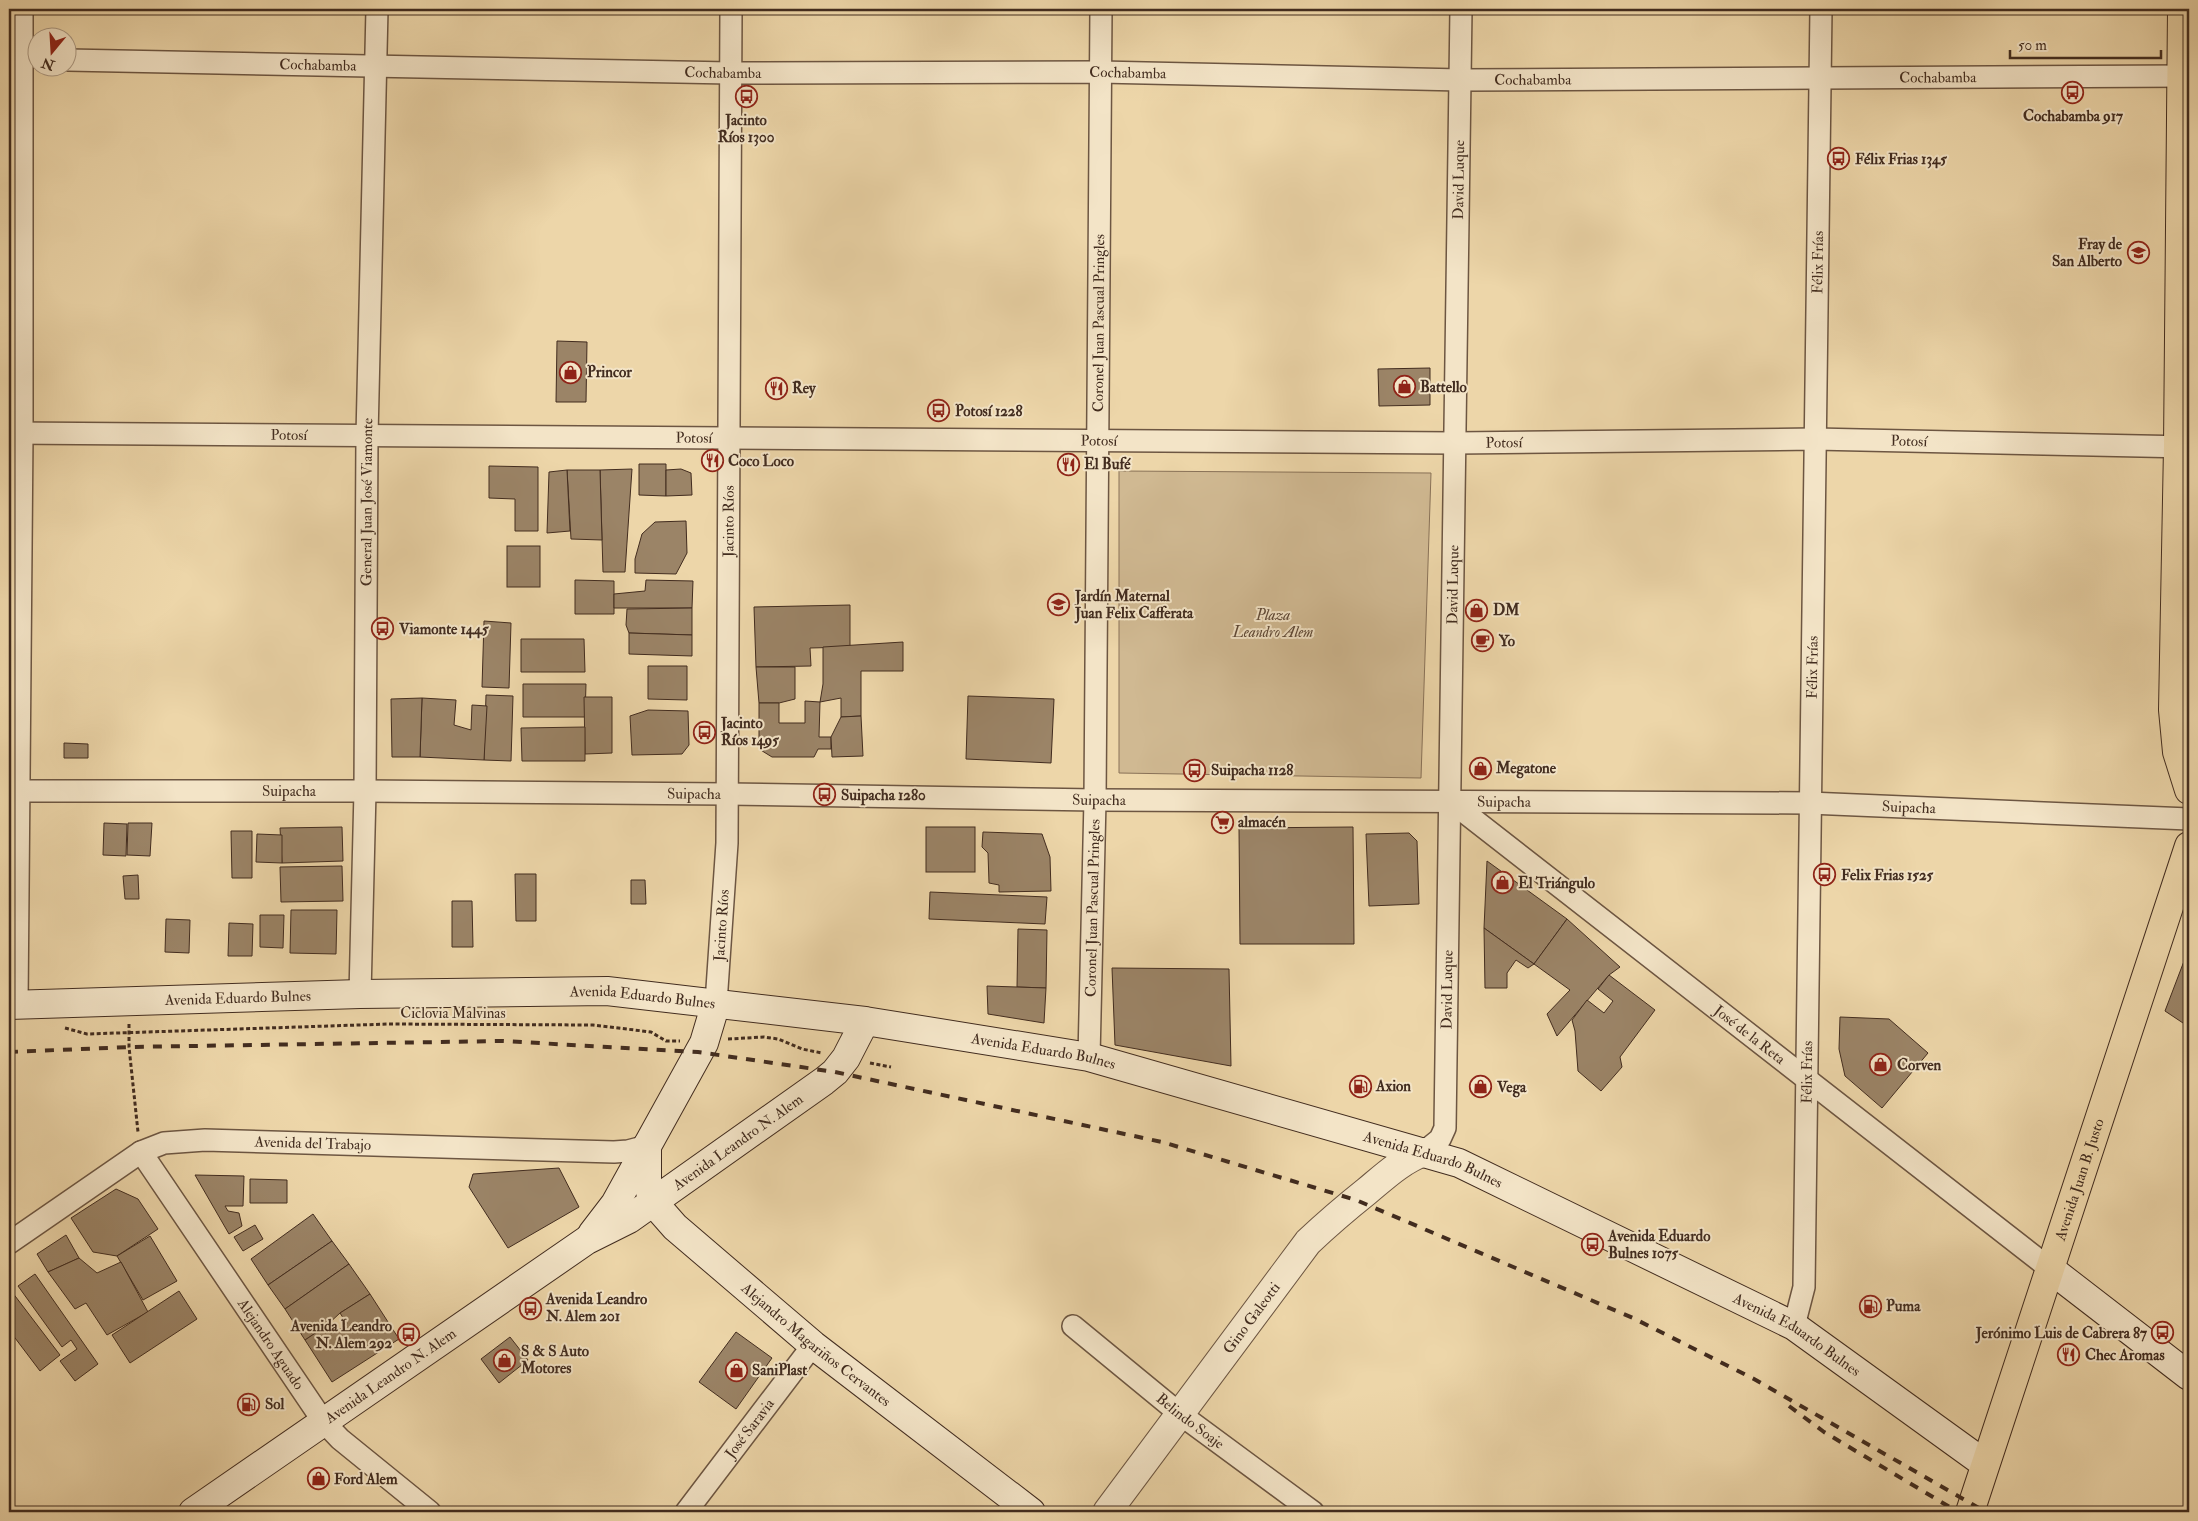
<svg xmlns="http://www.w3.org/2000/svg" width="2198" height="1521" font-family="'IM FELL Double Pica',serif">
<style>
.green{fill:#d0b992;stroke:#897258}
.building{fill:#9b8467;stroke:#422c1f}
.lines{fill:none;stroke-linecap:round;stroke-linejoin:round}
.minor-casing{stroke:#6d5642;stroke-width:24}
.tertiary-casing{stroke:#6d5642;stroke-width:30}
.secondary-casing{stroke:#422c1f;stroke-width:30}
.primary-casing{stroke:#422c1f;stroke-width:30}
.path{stroke:#422c1f;stroke-width:3;stroke-dasharray:4 2.5;stroke-linecap:butt}
.minor{stroke:#f3e4c7;stroke-width:21}
.tertiary{stroke:#f3e4c7;stroke-width:28}
.secondary{stroke:#f3e4c7;stroke-width:28}
.primary{stroke:#edd6a9;stroke-width:28}
.rail{stroke:#422c1f;stroke-width:4;stroke-dasharray:9 9;stroke-linecap:butt}
.labels{text-anchor:middle;stroke-width:4;stroke-linejoin:round;paint-order:stroke}
.street-label{font-size:15px;fill:#422c1f;stroke:#f3e4c7}
.poi-label{font-size:15px;font-weight:bold;fill:#422c1f;stroke:#f3e4c7;text-anchor:start}
.park-label{font-size:15px;font-style:italic;fill:#5e4836;stroke:#f3e4c7}
</style>
<rect width="100%" height="100%" fill="#edd6a9"/>
<filter id="stains"><feTurbulence type="fractalNoise" baseFrequency=".004" numOctaves="4"/><feColorMatrix values="0 0 0 0 .2 0 0 0 0 .09 0 0 0 0 .02 0 0 0 .5 -.17"/></filter>
<radialGradient id="worn" r=".72"><stop offset=".6" stop-color="#630" stop-opacity="0"/><stop offset="1" stop-color="#630" stop-opacity=".3"/></radialGradient>
<!-- green -->
<path class="green" d="M1119 471 1431 473 1421 778 1119 773Z"/>
<!-- building -->
<g class="building">
<path d="M557 341 587 342 586 402H556Z"/>
<path d="M1430 368V405L1379 406 1378 369Z"/>
<path d="M639 464H666V496L639 495Z"/>
<path d="M489 466 538 467V531H515V499L489 498Z"/>
<path d="M632 469 625 572H603L600 470Z"/>
<path d="M681 469 691 473 692 495 666 496V470Z"/>
<path d="M567 470H600L602 540 571 539Z"/>
<path d="M567 470 570 531 547 533 549 472Z"/>
<path d="M686 521 687 553 676 574 635 573V559L642 534 655 522Z"/>
<rect x="507" y="546" width="33" height="41"/>
<path d="M575 580 614 581V614H575Z"/>
<path d="M646 580 693 581 692 608H614V594L645 591Z"/>
<path d="M850 605V647L810 648 811 666 756 667 754 607Z"/>
<path d="M692 608V635L629 633 626 625 627 609Z"/>
<path d="M484 621 511 623 509 688 482 687Z"/>
<path d="M629 633 692 635V656L629 654Z"/>
<path d="M521 639H584L585 672H521Z"/>
<path d="M903 642V671H861V716L841 717V698L820 702 823 684V647Z"/>
<path d="M648 666H687V700L648 699Z"/>
<path d="M756 667H795V699L779 703H759Z"/>
<path d="M523 684H586L585 717H523Z"/>
<path d="M486 695 513 696 511 761 484 760Z"/>
<path d="M968 696 1054 699 1051 763 966 759Z"/>
<path d="M584 697H612V753L585 754Z"/>
<path d="M422 698 456 700 454 725 471 730 472 705 487 706 484 760 420 757Z"/>
<path d="M422 698 420 757H392L391 699Z"/>
<path d="M805 701 820 702 819 737H831V749H818L814 757H772L759 749V703H779V723H805Z"/>
<path d="M648 710 688 711 689 745 682 754 632 755 630 716Z"/>
<path d="M861 716 863 756 832 757 831 737 841 717Z"/>
<path d="M585 727V761H522L521 728Z"/>
<path d="M64 743 88 744V758H64Z"/>
<path d="M104 823 127 824 126 856 103 855Z"/>
<path d="M128 823H152L150 856 127 855Z"/>
<path d="M342 827 343 861 282 863 280 828Z"/>
<rect x="926" y="827" width="49" height="45"/>
<path d="M1353 827 1354 944H1240L1239 828Z"/>
<path d="M231 831H252V878H232Z"/>
<path d="M983 832 1042 834 1050 857 1051 891 999 892V885L989 883 988 853 982 847Z"/>
<path d="M1409 833 1417 841 1419 904 1369 906 1366 834Z"/>
<path d="M257 834 282 835V863L256 862Z"/>
<path d="M1487 861 1567 919 1534 964 1484 928Z"/>
<path d="M342 866 343 901 281 902 280 867Z"/>
<path d="M515 874H536V921H516Z"/>
<path d="M138 875 139 899H125L123 876Z"/>
<path d="M631 880H645L646 904H631Z"/>
<path d="M930 892 1047 897 1045 924 929 919Z"/>
<path d="M452 901H472L473 947H452Z"/>
<path d="M291 910H337L336 954 290 953Z"/>
<path d="M260 915H284L283 948 260 947Z"/>
<path d="M166 919 190 920 189 953 165 952Z"/>
<path d="M1567 919 1620 967 1609 975 1557 1036 1547 1014 1570 990 1534 964Z"/>
<path d="M229 923 253 924 252 956H228Z"/>
<path d="M1484 928 1534 964 1528 968 1516 960 1507 973V988H1485Z"/>
<path d="M1018 929 1047 930 1046 988 1017 987Z"/>
<path d="M2189 948V1027L2165 1011Z"/>
<path d="M1112 968 1229 969 1231 1066 1115 1045Z"/>
<path d="M1609 975 1655 1010 1620 1057 1622 1067 1601 1091 1578 1071 1575 1031 1572 1020 1587 1000 1604 1013 1613 1001 1598 989Z"/>
<path d="M987 986 1046 988 1044 1023 988 1014Z"/>
<path d="M1840 1017 1889 1019 1928 1053 1882 1108 1845 1076 1839 1049Z"/>
<path d="M559 1168 579 1207 508 1248 469 1187 473 1174Z"/>
<path d="M195 1175 244 1176 243 1206H225L228 1211 239 1213 242 1226 229 1234Z"/>
<path d="M250 1179 287 1180V1203H250Z"/>
<path d="M116 1189 138 1199 158 1229 117 1256 93 1252 71 1218Z"/>
<path d="M313 1214 332 1241 268 1285 251 1259Z"/>
<path d="M255 1225 263 1239 243 1251 234 1237Z"/>
<path d="M66 1235 79 1258 48 1272 37 1254Z"/>
<path d="M150 1236 177 1281 143 1300 117 1256Z"/>
<path d="M332 1241 349 1264 285 1309 268 1285Z"/>
<path d="M79 1258 97 1273 121 1262 148 1312 107 1335 86 1303 75 1309 48 1272Z"/>
<path d="M349 1264 370 1294 340 1313 326 1326 305 1340 285 1309Z"/>
<path d="M35 1274 98 1364 75 1381 60 1361 77 1349 71 1340 62 1347 18 1286Z"/>
<path d="M9 1288 60 1355 40 1371 9 1330Z"/>
<path d="M179 1291 197 1319 130 1363 112 1335Z"/>
<path d="M370 1294 399 1339 332 1382 305 1340 326 1326 334 1333 347 1324 340 1313Z"/>
<path d="M736 1332 772 1358 736 1409 699 1382Z"/>
<path d="M510 1337 528 1360 499 1383 481 1359Z"/>
</g>
<g class="lines">
<defs>
<g id="minor">
<path id="s1" d="M68 60 730 73 1100 72 1461 80 2189 76"/>
<path id="s2" d="M9 433 1455 443 1815 439 2189 447"/>
<path id="s3" d="M9 791H365L727 794 1095 800 1809 803 2189 819"/>
<path id="s4" d="M1450 801 2049 1268"/>
<path id="s5" d="M360 994 365 791 367 436 377 9"/>
<path id="s6" d="M716 1003 727 843 731 9"/>
<path d="M17 1005 22 434V9"/>
<path id="s7" d="M1089 1057 1095 800 1101 9"/>
<path id="s8" d="M141 1152 323 1421 340 1439 430 1512"/>
<path id="s9" d="M1424 1152 1440 1139 1445 1128 1461 9"/>
<path id="s10" d="M9 1243 141 1152 164 1143 205 1140 614 1152 628 1151 647 1146"/>
<path id="s11" d="M1073 1326 1180 1414 1313 1512"/>
<path id="s12" d="M1794 1326 1804 1287 1821 9"/>
<path id="s13" d="M686 1512 813 1345"/>
</g>
<g id="tertiary">
<path id="s14" d="M1107 1512 1308 1242C1327 1224 1347 1207 1367 1191 1385 1176 1402 1160 1424 1152"/>
</g>
<g id="secondary">
<path id="s15" d="M9 1005 360 994 607 991 865 1021 1089 1057 1459 1163 1794 1326 1985 1464"/>
<path id="s16" d="M647 1146V1181L653 1202 675 1227 813 1345 1031 1512"/>
<path d="M592 1234 615 1204 704 1043 716 1003"/>
<path d="M2049 1268 2189 1376"/>
<path id="s17" d="M193 1512 587 1240 629 1219 824 1081 835 1072 846 1058 865 1021"/>
</g>
<g id="primary">
<path d="M2182 9 2178 447 2173 710 2177 752 2189 790"/>
<path id="s18" d="M1970 1512 2189 846"/>
</g>
</defs>
<!-- minor casing -->
<use href="#minor" class="minor-casing"/>
<!-- tertiary casing -->
<use href="#tertiary" class="tertiary-casing"/>
<!-- secondary casing -->
<use href="#secondary" class="secondary-casing"/>
<!-- primary casing -->
<use href="#primary" class="primary-casing"/>
<!-- path -->
<g class="path">
<path d="M129 1024V1047L138 1132"/>
<path d="M65 1028 87 1034 389 1024 593 1025 651 1032 666 1041H680"/>
<path d="M728 1039 764 1037 778 1039 802 1049 822 1053"/>
<path d="M870 1063 891 1067"/>
</g>
<!-- minor -->
<use href="#minor" class="minor"/>
<!-- tertiary -->
<use href="#tertiary" class="tertiary"/>
<!-- secondary -->
<use href="#secondary" class="secondary"/>
<!-- primary -->
<use href="#primary" class="primary"/>
<!-- rail -->
<g class="rail">
<path d="M9 1052 129 1047 502 1041 698 1052 835 1072 1162 1142 1356 1200 1633 1318 1754 1379 1986 1512"/>
<path d="M1789 1406 1824 1432 1958 1512"/>
</g>
</g>
<!-- icons -->
<defs>
<symbol id="bus-ring" viewBox="-11 -11 22 22"><circle r="9.5" fill="#f3e4c7" stroke="#8f2418" stroke-width="1.5"/><path d="M-5-6H5V4H4V6H2V4H-2V6H-4V4H-5ZM-3.5-4V0h7V-4ZM-3.5 1.2v1.5H-2V1.2ZM2 1.2v1.5H3.5V1.2Z" fill="#8f2418"/></symbol>
<symbol id="school-ring" viewBox="-11 -11 22 22"><circle r="9.5" fill="#f3e4c7" stroke="#8f2418" stroke-width="1.5"/><path d="M0-5L7-2L0 1L-7-2ZM-4 1L0 2.5L4 1V4Q0 6-4 4Z" fill="#8f2418"/></symbol>
<symbol id="shop-ring" viewBox="-11 -11 22 22"><circle r="9.5" fill="#f3e4c7" stroke="#8f2418" stroke-width="1.5"/><path d="M-5-2.5h2.3a2.7 3.5 0 0 1 5.4 0H5L5.5 6h-11ZM-1.5-2.5h3a1.5 2.3 0 0 0-3 0Z" fill="#8f2418"/></symbol>
<symbol id="restaurant-ring" viewBox="-11 -11 22 22"><circle r="9.5" fill="#f3e4c7" stroke="#8f2418" stroke-width="1.5"/><path d="M-5-6h1v4h1v-4h1v4h1v-4h1v5L-1.5 .5V6h-2V.5L-5-1ZM5-6V6H3V1.5H1.5Q1.5-4 5-6Z" fill="#8f2418"/></symbol>
<symbol id="cafe-ring" viewBox="-11 -11 22 22"><circle r="9.5" fill="#f3e4c7" stroke="#8f2418" stroke-width="1.5"/><path d="M-5.5-4.5H6V0H3Q3 3.5 0 3.5H-2.5Q-5.5 3.5-5.5 0ZM3-3.2v2h1.7v-2ZM-6 4.5H4V6H-6Z" fill="#8f2418"/></symbol>
<symbol id="supermarket-ring" viewBox="-11 -11 22 22"><circle r="9.5" fill="#f3e4c7" stroke="#8f2418" stroke-width="1.5"/><path d="M-6-5.5h2.5l.6 2H6L4.5 2H-2.5L-4.4-4H-6ZM-1.5 3.2a1.3 1.3 0 1 0 .1 0ZM3 3.2a1.3 1.3 0 1 0 .1 0Z" fill="#8f2418"/></symbol>
<symbol id="fuel-ring" viewBox="-11 -11 22 22"><circle r="9.5" fill="#f3e4c7" stroke="#8f2418" stroke-width="1.5"/><path d="M-5.5-6h7V0h2V4h1.3V-2.5L3-4.5l.8-.8L6-3V5H2.5V1h-1V6h-7ZM-4.2-4.7v3.2H.2V-4.7Z" fill="#8f2418"/></symbol>
</defs>
<g fill-rule="evenodd">
<use href="#bus-ring" x="2060" y="80" width="25" height="25"/>
<use href="#bus-ring" x="734" y="84" width="25" height="25"/>
<use href="#bus-ring" x="1826" y="146" width="25" height="25"/>
<use href="#school-ring" x="2126" y="240" width="25" height="25"/>
<use href="#shop-ring" x="558" y="360" width="25" height="25"/>
<use href="#shop-ring" x="1392" y="374" width="25" height="25"/>
<use href="#restaurant-ring" x="764" y="376" width="25" height="25"/>
<use href="#bus-ring" x="926" y="398" width="25" height="25"/>
<use href="#restaurant-ring" x="700" y="448" width="25" height="25"/>
<use href="#restaurant-ring" x="1056" y="452" width="25" height="25"/>
<use href="#school-ring" x="1046" y="592" width="25" height="25"/>
<use href="#shop-ring" x="1464" y="598" width="25" height="25"/>
<use href="#bus-ring" x="370" y="616" width="25" height="25"/>
<use href="#cafe-ring" x="1470" y="628" width="25" height="25"/>
<use href="#bus-ring" x="692" y="720" width="25" height="25"/>
<use href="#shop-ring" x="1468" y="756" width="25" height="25"/>
<use href="#bus-ring" x="1182" y="758" width="25" height="25"/>
<use href="#bus-ring" x="812" y="782" width="25" height="25"/>
<use href="#supermarket-ring" x="1210" y="810" width="25" height="25"/>
<use href="#bus-ring" x="1812" y="862" width="25" height="25"/>
<use href="#shop-ring" x="1490" y="870" width="25" height="25"/>
<use href="#shop-ring" x="1868" y="1052" width="25" height="25"/>
<use href="#fuel-ring" x="1348" y="1074" width="25" height="25"/>
<use href="#shop-ring" x="1468" y="1074" width="25" height="25"/>
<use href="#bus-ring" x="1580" y="1232" width="25" height="25"/>
<use href="#fuel-ring" x="1858" y="1294" width="25" height="25"/>
<use href="#bus-ring" x="518" y="1296" width="25" height="25"/>
<use href="#bus-ring" x="2150" y="1320" width="25" height="25"/>
<use href="#bus-ring" x="396" y="1322" width="25" height="25"/>
<use href="#restaurant-ring" x="2056" y="1342" width="25" height="25"/>
<use href="#shop-ring" x="492" y="1348" width="25" height="25"/>
<use href="#shop-ring" x="724" y="1358" width="25" height="25"/>
<use href="#fuel-ring" x="236" y="1392" width="25" height="25"/>
<use href="#shop-ring" x="306" y="1466" width="25" height="25"/>
</g>
<g class="labels">
<!-- street labels -->
<g class="street-label">
<text dy="5" stroke="none"><textPath href="#s1" startOffset="250">Cochabamba</textPath></text>
<text dy="5" stroke="none"><textPath href="#s1" startOffset="655">Cochabamba</textPath></text>
<text dy="5" stroke="none"><textPath href="#s1" startOffset="1060">Cochabamba</textPath></text>
<text dy="5" stroke="none"><textPath href="#s1" startOffset="1870">Cochabamba</textPath></text>
<text dy="5" stroke="none"><textPath href="#s1" startOffset="1465">Cochabamba</textPath></text>
<text dy="5" stroke="none"><textPath href="#s9" startOffset="981">David Luque</textPath></text>
<text dy="5" stroke="none"><textPath href="#s12" startOffset="1065">Félix Frías</textPath></text>
<text dy="5" stroke="none"><textPath href="#s7" startOffset="734">Coronel Juan Pascual Pringles</textPath></text>
<text dy="5" stroke="none"><textPath href="#s2" startOffset="280">Potosí</textPath></text>
<text dy="5" stroke="none"><textPath href="#s2" startOffset="685">Potosí</textPath></text>
<text dy="5" stroke="none"><textPath href="#s2" startOffset="1090">Potosí</textPath></text>
<text dy="5" stroke="none"><textPath href="#s2" startOffset="1900">Potosí</textPath></text>
<text dy="5" stroke="none"><textPath href="#s2" startOffset="1495">Potosí</textPath></text>
<text dy="5" stroke="none"><textPath href="#s5" startOffset="492">General Juan José Viamonte</textPath></text>
<text dy="5" stroke="none"><textPath href="#s6" startOffset="482">Jacinto Ríos</textPath></text>
<text dy="5" stroke="none"><textPath href="#s9" startOffset="576">David Luque</textPath></text>
<text dy="5" stroke="none"><textPath href="#s12" startOffset="660">Félix Frías</textPath></text>
<text dy="5" stroke="none"><textPath href="#s3" startOffset="280">Suipacha</textPath></text>
<text dy="5" stroke="none"><textPath href="#s3" startOffset="685">Suipacha</textPath></text>
<text dy="5" stroke="none"><textPath href="#s3" startOffset="1090">Suipacha</textPath></text>
<text dy="5" stroke="none"><textPath href="#s3" startOffset="1495">Suipacha</textPath></text>
<text dy="5" stroke="none"><textPath href="#s3" startOffset="1900">Suipacha</textPath></text>
<text dy="5" stroke="none"><textPath href="#s7" startOffset="149">Coronel Juan Pascual Pringles</textPath></text>
<text dy="5" stroke="none"><textPath href="#s6" startOffset="78">Jacinto Ríos</textPath></text>
<text dy="5" stroke="none"><textPath href="#s9" startOffset="171">David Luque</textPath></text>
<text dy="5" stroke="none"><textPath href="#s15" startOffset="229">Avenida Eduardo Bulnes</textPath></text>
<text dy="5" stroke="none"><textPath href="#s15" startOffset="634">Avenida Eduardo Bulnes</textPath></text>
<text x="453" y="1018">Ciclovia Malvinas</text>
<text dy="5" stroke="none"><textPath href="#s4" startOffset="380">José de la Reta</textPath></text>
<text dy="5" stroke="none"><textPath href="#s15" startOffset="1039">Avenida Eduardo Bulnes</textPath></text>
<text dy="5" stroke="none"><textPath href="#s12" startOffset="255">Félix Frías</textPath></text>
<text dy="5" stroke="none"><textPath href="#s17" startOffset="659">Avenida Leandro N. Alem</textPath></text>
<text dy="5" stroke="none"><textPath href="#s10" startOffset="334">Avenida del Trabajo</textPath></text>
<text dy="5" stroke="none"><textPath href="#s15" startOffset="1444">Avenida Eduardo Bulnes</textPath></text>
<text dy="5" stroke="none"><textPath href="#s18" startOffset="350">Avenida Juan B. Justo</textPath></text>
<text dy="5" stroke="none"><textPath href="#s14" startOffset="242">Gino Galeotti</textPath></text>
<text dy="5" stroke="none"><textPath href="#s15" startOffset="1849">Avenida Eduardo Bulnes</textPath></text>
<text dy="5" stroke="none"><textPath href="#s16" startOffset="274">Alejandro Magariños Cervantes</textPath></text>
<text dy="5" stroke="none"><textPath href="#s8" startOffset="232">Alejandro Aguado</textPath></text>
<text dy="5" stroke="none"><textPath href="#s17" startOffset="240">Avenida Leandro N. Alem</textPath></text>
<text dy="5" stroke="none"><textPath href="#s11" startOffset="151">Belindo Soaje</textPath></text>
<text dy="5" stroke="none"><textPath href="#s13" startOffset="105">José Saravia</textPath></text>
</g>
<!-- poi labels -->
<g class="poi-label">
<text x="2073" y="121" text-anchor="middle">Cochabamba 917</text>
<text x="746" y="125" text-anchor="middle">Jacinto<tspan x="746" dy="17">Ríos 1300</tspan></text>
<text x="1855" y="164">Félix Frias 1345</text>
<text x="2122" y="249" text-anchor="end">Fray de<tspan x="2122" dy="17">San Alberto</tspan></text>
<text x="587" y="377">Princor</text>
<text x="1420" y="392">Battello</text>
<text x="792" y="393">Rey</text>
<text x="955" y="416">Potosí 1228</text>
<text x="728" y="466">Coco Loco</text>
<text x="1084" y="469">El Bufé</text>
<text x="1075" y="601">Jardín Maternal<tspan x="1075" dy="17">Juan Felix Cafferata</tspan></text>
<text x="1493" y="615">DM</text>
<text x="399" y="634">Viamonte 1445</text>
<text x="1499" y="646">Yo</text>
<text x="721" y="728">Jacinto<tspan x="721" dy="17">Ríos 1495</tspan></text>
<text x="1496" y="773">Megatone</text>
<text x="1211" y="775">Suipacha 1128</text>
<text x="841" y="800">Suipacha 1280</text>
<text x="1238" y="827">almacén</text>
<text x="1841" y="880">Felix Frias 1525</text>
<text x="1518" y="888">El Triángulo</text>
<text x="1897" y="1070">Corven</text>
<text x="1376" y="1091">Axion</text>
<text x="1497" y="1092">Vega</text>
<text x="1608" y="1241">Avenida Eduardo<tspan x="1608" dy="17">Bulnes 1075</tspan></text>
<text x="546" y="1304">Avenida Leandro<tspan x="546" dy="17">N. Alem 201</tspan></text>
<text x="1886" y="1311">Puma</text>
<text x="392" y="1331" text-anchor="end">Avenida Leandro<tspan x="392" dy="17">N. Alem 292</tspan></text>
<text x="2147" y="1338" text-anchor="end">Jerónimo Luis de Cabrera 87</text>
<text x="521" y="1356">S &amp; S Auto<tspan x="521" dy="17">Motores</tspan></text>
<text x="2085" y="1360">Chec Aromas</text>
<text x="752" y="1375">SaniPlast</text>
<text x="265" y="1409">Sol</text>
<text x="334" y="1484">Ford Alem</text>
</g>
<!-- park labels -->
<g class="park-label">
<text x="1273" y="620">Plaza<tspan x="1273" dy="17">Leandro Alem</tspan></text>
</g>
</g>
<!-- margin -->
<rect width="2198" height="1521" fill="none" stroke="#edd6a9" stroke-width="30"/>
<rect x="10" y="10" width="2178" height="1501" fill="none" stroke="#422c1f" stroke-width="2.5"/>
<rect x="15" y="15" width="2168" height="1491" fill="none" stroke="#422c1f"/>
<!-- north arrow -->
<g transform="translate(52 52) rotate(198)"><circle r="24" fill="#f3e4c7" stroke="#ac9a84"/>
<path d="M0-4L9 19L0 12L-9 19Z" fill="#8f2418"/>
<text y="-8" font-size="14" font-weight="bold" text-anchor="middle" fill="#422c1f">N</text>
</g>
<!-- scale -->
<path d="M2010 50v8h151v-8" fill="none" stroke="#422c1f" stroke-width="2.5"/>
<text x="2018" y="50" font-size="15" fill="#422c1f" stroke="#f3e4c7" stroke-width="4" paint-order="stroke">50 m</text>
<rect width="100%" height="100%" filter="url(#stains)"/>
<rect width="100%" height="100%" fill="url(#worn)"/>
</svg>
